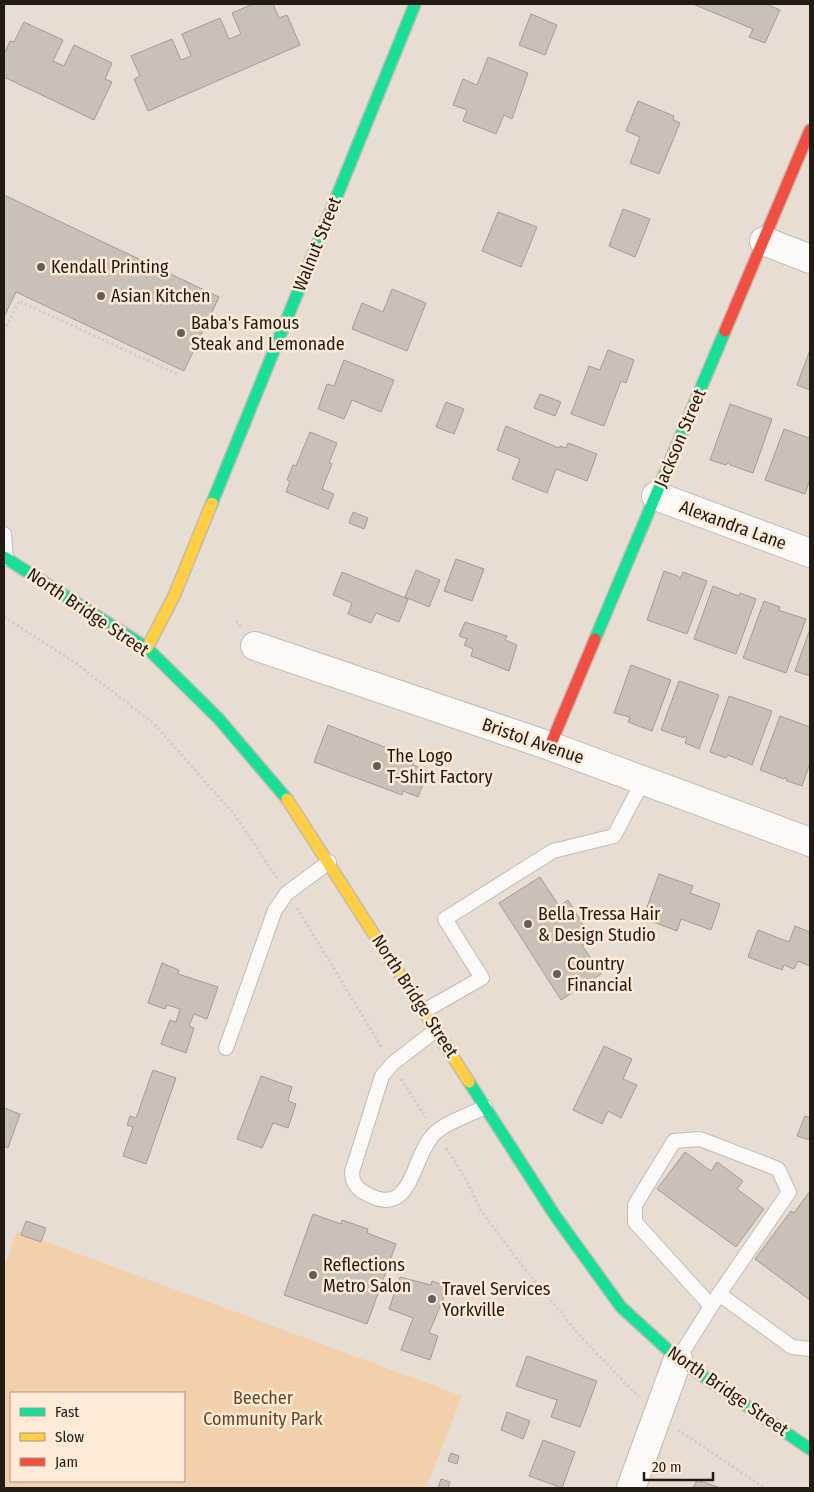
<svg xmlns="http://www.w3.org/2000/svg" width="814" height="1492" font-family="'Fira Sans Condensed',sans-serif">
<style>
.green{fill:#f3d0ac;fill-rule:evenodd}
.building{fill:#c9c1b8;stroke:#a49c93}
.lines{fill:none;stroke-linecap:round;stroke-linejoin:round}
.lane-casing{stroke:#c3bab2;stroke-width:16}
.street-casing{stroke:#c3bab2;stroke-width:30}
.fast-casing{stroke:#c3bab2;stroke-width:14}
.slow-casing{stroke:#c3bab2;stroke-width:14}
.jam-casing{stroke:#c3bab2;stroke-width:14}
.path{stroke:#d0ceca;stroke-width:3;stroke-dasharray:2.5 2.5;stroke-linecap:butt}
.lane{stroke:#fbfaf8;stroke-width:14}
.street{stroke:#fbfaf8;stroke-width:28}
.fast{stroke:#16e098;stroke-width:11}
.slow{stroke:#ffcf43;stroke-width:11}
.jam{stroke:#f24e42;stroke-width:11}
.poi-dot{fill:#675f56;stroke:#feead6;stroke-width:2}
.labels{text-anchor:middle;stroke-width:5;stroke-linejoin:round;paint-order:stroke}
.street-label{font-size:18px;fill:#221b14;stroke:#feead6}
.poi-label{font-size:18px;fill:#221b14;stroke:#feead6;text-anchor:start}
.park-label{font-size:18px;fill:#644625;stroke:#feead6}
</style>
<rect width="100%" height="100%" fill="#e7ddd2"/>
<!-- green -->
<path class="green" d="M17 1231 462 1396 426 1488H4V1268ZM11 1393H184V1481H11Z"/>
<!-- building -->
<g class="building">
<path d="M253 4H273L279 18 287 15 300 45 148 111 134 79 140 76 131 56 172 39 181 60 191 56 182 34 220 18 229 39 241 34 232 13Z"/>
<path d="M693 4H766L780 10 765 43 749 37 753 29Z"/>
<path d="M531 14 557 25 545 55 519 45Z"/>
<path d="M24 22 63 40 53 61 64 66 74 45 112 63 105 79 112 82 94 120 4 77V54L10 41 14 42Z"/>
<path d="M488 57 528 73 512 119 504 115 496 134 463 121 467 110 453 105 463 79 477 85Z"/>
<path d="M638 101 674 116 673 120 680 123 659 174 630 163 640 137 626 131Z"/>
<path d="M4 195 219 297 184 371 16 292 4 317Z"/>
<path d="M623 209 650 219 635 257 609 246Z"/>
<path d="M498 212 537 227 521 267 482 251Z"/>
<path d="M392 289 426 303 407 351 352 329 362 303 383 312Z"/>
<path d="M608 350 634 360 626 383 621 381 604 426 571 414 589 366 600 370Z"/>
<path d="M810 350V390L797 385Z"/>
<path d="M344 360 394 380 381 412 352 400 344 419 318 409 327 384 334 386Z"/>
<path d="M540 394 561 402 555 416 534 408Z"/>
<path d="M446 402 464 409 454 434 436 427Z"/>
<path d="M730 404 772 419 753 473 730 465 729 462 726 465 710 460Z"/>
<path d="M506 426 559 448 560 446 566 448 568 443 597 454 587 481 556 469 547 493 512 479 520 459 497 450Z"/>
<path d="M784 429 809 438 810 434V479L805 494 765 480Z"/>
<path d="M310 432 337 443 329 463 332 464 322 489 334 494 328 509 286 492 290 481 287 480 293 465 296 466Z"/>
<path d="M353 512 368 518 364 529 349 523Z"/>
<path d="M456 559 484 569 472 601 444 591Z"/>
<path d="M416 570 440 580 429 607 405 597Z"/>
<path d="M664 571 678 576 680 579 683 572 707 581 687 634 647 620Z"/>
<path d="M342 572 408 599 399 622 376 613 371 623 348 614 352 603 333 595Z"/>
<path d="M713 586 736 595 739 596 740 593 756 599 736 654 694 639Z"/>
<path d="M764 601 780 607 779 610 781 611 806 619 786 673 743 658Z"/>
<path d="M465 622 507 636 505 640 517 645 509 671 471 656 473 649 464 645 467 639 459 636Z"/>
<path d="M810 629V676L795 671Z"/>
<path d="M631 665 671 680 652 731 628 722 630 717 614 713Z"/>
<path d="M679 681 719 695 699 749 685 743 687 737 684 736V738L661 730Z"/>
<path d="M729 696 772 711 752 765 728 755 726 758 710 752Z"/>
<path d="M780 716 810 727V763L802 786 787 781 786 777 784 779 760 770Z"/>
<path d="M328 725 415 759 413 765 428 771 418 797 403 791 402 795 314 762Z"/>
<path d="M659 874 693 886 690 893 720 904 711 930 681 919 677 931 643 918Z"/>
<path d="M540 877 559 906 568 900 592 939 582 945 601 974 561 1000 499 903Z"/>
<path d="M795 926 810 932V966L798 961 794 969 784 965 782 970 748 957 758 930 789 942Z"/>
<path d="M162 963 179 970 178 974 218 987 207 1019 194 1014 189 1026 194 1028 186 1053 161 1044 170 1020 176 1022 180 1009 167 1005 165 1009 148 1003Z"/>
<path d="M604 1046 632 1059 623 1079 637 1085 621 1118 608 1111 602 1124 573 1110Z"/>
<path d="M153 1070 176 1078 146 1164 123 1156 133 1127 127 1125 130 1116 136 1118Z"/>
<path d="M261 1076 292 1087 288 1101 296 1104 288 1128 273 1123 262 1148 237 1139Z"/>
<path d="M4 1108 20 1114 8 1148 4 1146Z"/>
<path d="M805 1116 810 1118V1140L797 1136Z"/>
<path d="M685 1152 711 1171 717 1162 743 1181 737 1189 764 1209 736 1247 657 1189Z"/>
<path d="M810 1191V1300L755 1259 791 1211 794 1213Z"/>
<path d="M313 1214 341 1224 342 1220 368 1229 367 1233 396 1244 367 1324 284 1295Z"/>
<path d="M26 1221 46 1228 41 1242 21 1235Z"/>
<path d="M400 1277 431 1285 432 1281 448 1287 429 1333 438 1336 430 1360 401 1350 413 1318 389 1309Z"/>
<path d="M527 1356 597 1381 580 1427 551 1417 557 1400 516 1386Z"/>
<path d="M507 1412 530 1421 523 1439 501 1430Z"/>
<path d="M543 1440 575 1452 562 1488 529 1476Z"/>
<path d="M451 1453 459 1456 457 1464 448 1461Z"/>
<path d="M441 1479 450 1482 448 1488H438Z"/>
<path d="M697 1480 721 1488H693Z"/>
</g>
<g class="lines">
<defs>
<g id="lane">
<path d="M4 534 6 559"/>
<path d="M424 1011 482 978 445 919 553 851 614 836 643 781"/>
<path d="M436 1030 392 1064 382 1076 352 1172C352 1182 356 1188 365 1193 413 1221 411 1157 434 1134 444 1123 472 1114 485 1107"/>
<path d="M226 1048 275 910 287 893 329 862"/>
<path d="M711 1306 635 1222V1205L674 1141 700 1139 778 1169 789 1192 719 1294"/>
<path d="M678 1359 719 1294 792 1347 810 1349"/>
</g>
<g id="street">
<path d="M764 241 810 259"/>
<path d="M656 496 810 553"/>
<path d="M255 646 550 746 810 842"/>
<path d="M631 1488 678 1359"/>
</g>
<g id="fast">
<path d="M212 503 415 4"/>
<path d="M4 557 147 648 218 718 287 799"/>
<path d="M595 639 725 331"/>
<path d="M469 1082 556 1217 621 1307 678 1359 810 1449"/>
</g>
<g id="slow">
<path d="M147 648 174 596 212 503"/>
<path d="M287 799 469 1082"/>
</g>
<g id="jam">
<path d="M725 331 810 130"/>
<path d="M550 746 595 639"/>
</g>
</defs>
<!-- lane casing -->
<use href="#lane" class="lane-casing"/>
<!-- street casing -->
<use href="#street" class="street-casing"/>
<!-- fast casing -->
<use href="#fast" class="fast-casing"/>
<!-- slow casing -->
<use href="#slow" class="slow-casing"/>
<!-- jam casing -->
<use href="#jam" class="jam-casing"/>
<!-- path -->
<g class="path">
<path d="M4 331 19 301 177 374"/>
<path d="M4 617 77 664 153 723 234 814 277 878"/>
<path d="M236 621 241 627"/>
<path d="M297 908 382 1048"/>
<path d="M401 1079 426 1118"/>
<path d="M446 1148 467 1181 481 1211 520 1263 581 1337 639 1397"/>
<path d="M678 1430 765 1488"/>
</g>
<!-- lane -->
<use href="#lane" class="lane"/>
<!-- street -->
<use href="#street" class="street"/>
<!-- fast -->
<use href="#fast" class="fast"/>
<!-- slow -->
<use href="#slow" class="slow"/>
<!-- jam -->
<use href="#jam" class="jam"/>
</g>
<!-- markers -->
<g class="poi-dot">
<circle cx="41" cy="267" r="5"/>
<circle cx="101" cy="296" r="5"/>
<circle cx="181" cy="333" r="5"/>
<circle cx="377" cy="766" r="5"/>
<circle cx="528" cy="924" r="5"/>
<circle cx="557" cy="974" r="5"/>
<circle cx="313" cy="1275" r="5"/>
<circle cx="432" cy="1299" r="5"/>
</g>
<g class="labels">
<!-- street labels -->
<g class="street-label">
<text transform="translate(317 244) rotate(-68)" y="6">Walnut Street</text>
<text transform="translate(680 438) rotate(-67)" y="6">Jackson Street</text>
<text transform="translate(733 525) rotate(20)" y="6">Alexandra Lane</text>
<text transform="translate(88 612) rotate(34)" y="6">North Bridge Street</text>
<text transform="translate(533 741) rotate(19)" y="6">Bristol Avenue</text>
<text transform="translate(415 996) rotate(57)" y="6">North Bridge Street</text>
<text transform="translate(728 1391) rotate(35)" y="6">North Bridge Street</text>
</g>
<!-- poi labels -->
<g class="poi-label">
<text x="51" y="273">Kendall Printing</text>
<text x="111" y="302">Asian Kitchen</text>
<text x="191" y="329">Baba's Famous<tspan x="191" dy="21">Steak and Lemonade</tspan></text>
<text x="387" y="762">The Logo<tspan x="387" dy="21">T-Shirt Factory</tspan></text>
<text x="538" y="920">Bella Tressa Hair<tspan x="538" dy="21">&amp; Design Studio</tspan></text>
<text x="567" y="970">Country<tspan x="567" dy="21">Financial</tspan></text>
<text x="323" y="1271">Reflections<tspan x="323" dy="21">Metro Salon</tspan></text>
<text x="442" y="1295">Travel Services<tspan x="442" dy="21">Yorkville</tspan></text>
</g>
<!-- park labels -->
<g class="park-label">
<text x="263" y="1404">Beecher<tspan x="263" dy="21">Community Park</tspan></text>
</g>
</g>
<!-- border -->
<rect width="814" height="1492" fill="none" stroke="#221b14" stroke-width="10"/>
<!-- legend -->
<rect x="10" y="1392" width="175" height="90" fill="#feead6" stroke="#a69788"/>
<rect x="20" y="1408" width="25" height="8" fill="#16e098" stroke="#a69788"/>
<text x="55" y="1417" font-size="15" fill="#221b14">Fast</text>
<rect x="20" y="1433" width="25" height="8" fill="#ffcf43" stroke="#a69788"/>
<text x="55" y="1442" font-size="15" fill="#221b14">Slow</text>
<rect x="20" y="1458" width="25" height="8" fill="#f24e42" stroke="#a69788"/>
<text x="55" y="1467" font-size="15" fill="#221b14">Jam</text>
<!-- scale -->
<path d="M644 1472v8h69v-8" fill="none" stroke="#221b14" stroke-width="2.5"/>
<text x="652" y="1472" font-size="15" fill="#221b14" stroke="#feead6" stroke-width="4" paint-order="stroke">20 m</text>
</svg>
